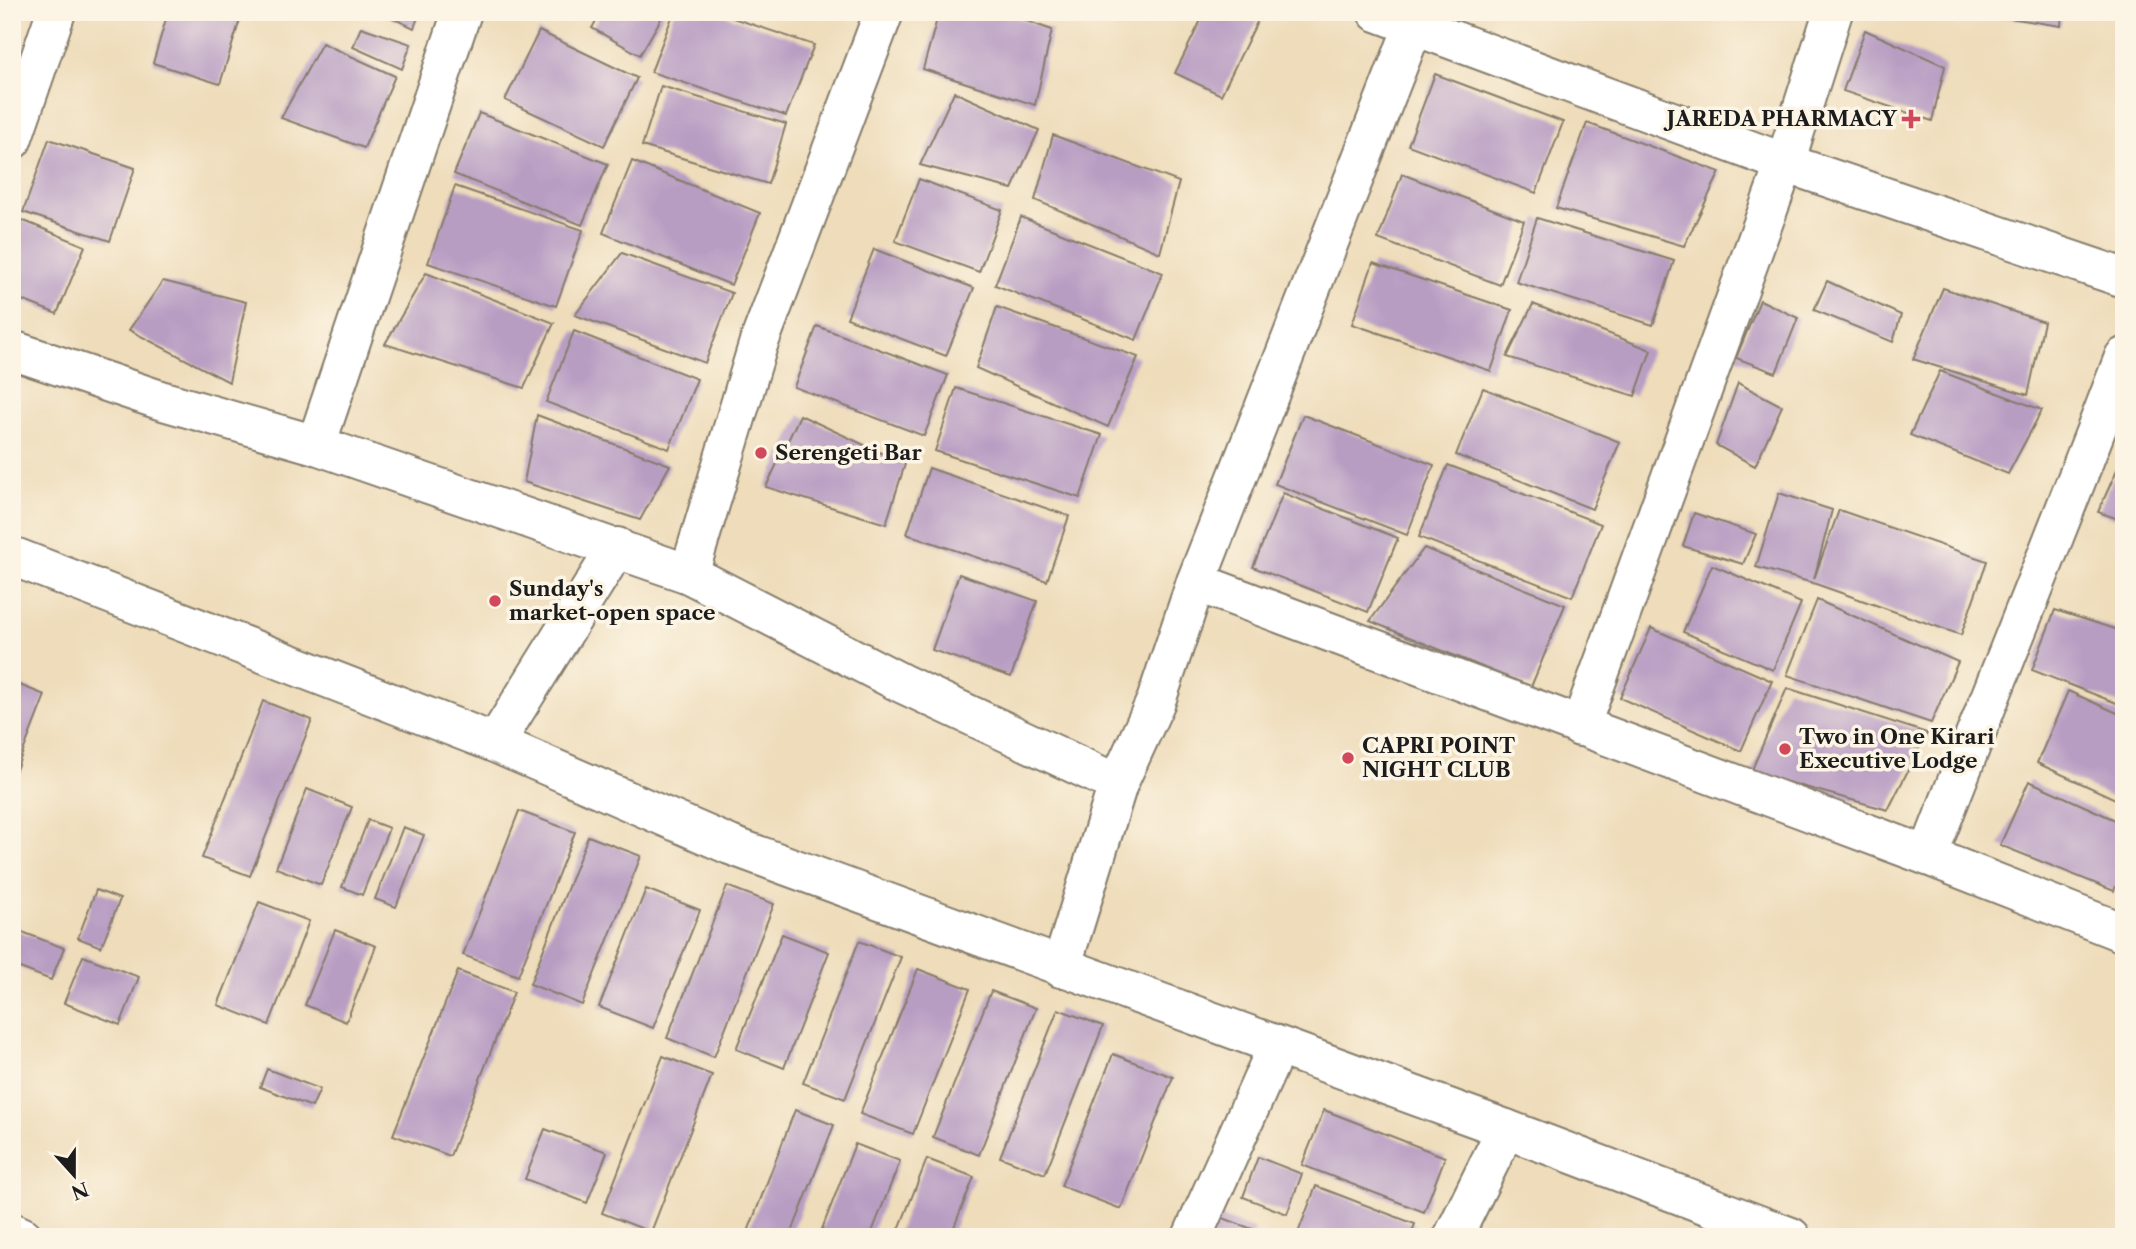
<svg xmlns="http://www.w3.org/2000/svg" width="2136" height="1249" font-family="'Libre Caslon Text',serif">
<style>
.building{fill:#b89dc3}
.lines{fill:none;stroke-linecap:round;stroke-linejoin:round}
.minor-casing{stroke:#857c6b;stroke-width:42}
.minor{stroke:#fff;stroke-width:38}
.poi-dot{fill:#d1495b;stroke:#fcf5e5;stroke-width:2.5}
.labels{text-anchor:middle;stroke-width:7;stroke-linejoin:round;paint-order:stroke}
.poi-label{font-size:21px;font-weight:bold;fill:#1c1c1c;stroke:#fcf5e5;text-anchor:start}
</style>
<rect width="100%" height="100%" fill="#fcf5e5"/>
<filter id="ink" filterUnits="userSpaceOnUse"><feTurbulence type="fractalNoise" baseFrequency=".0143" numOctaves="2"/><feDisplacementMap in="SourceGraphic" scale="14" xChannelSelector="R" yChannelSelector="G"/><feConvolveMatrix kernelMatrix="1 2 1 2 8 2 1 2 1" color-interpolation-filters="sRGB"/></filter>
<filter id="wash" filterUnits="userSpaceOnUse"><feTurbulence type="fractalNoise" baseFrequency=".00686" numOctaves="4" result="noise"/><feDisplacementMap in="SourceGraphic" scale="28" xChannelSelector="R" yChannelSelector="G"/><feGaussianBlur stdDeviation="1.57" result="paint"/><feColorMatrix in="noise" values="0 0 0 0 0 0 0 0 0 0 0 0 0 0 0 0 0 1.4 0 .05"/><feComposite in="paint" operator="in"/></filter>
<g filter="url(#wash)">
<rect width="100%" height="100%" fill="#eedcba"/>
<g id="blocks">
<!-- building -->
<g class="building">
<path d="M168 12 242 13 220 84 153 63Z"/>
<path d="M379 12H420L414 28Z"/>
<path d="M601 12H665L640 55 592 28Z"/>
<path d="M674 12H715L814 45 786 116 651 72Z"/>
<path d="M939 12H1001L1052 30 1035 105 923 69Z"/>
<path d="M1205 12H1241L1258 20 1221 95 1175 73Z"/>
<path d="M1983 12H2062L2061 26 1983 14Z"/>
<path d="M361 27 411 44 402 69 353 47Z"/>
<path d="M1865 30 1945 66 1932 121 1843 91Z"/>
<path d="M539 31 637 78 604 146 505 100Z"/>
<path d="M322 43 395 76 364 148 281 118Z"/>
<path d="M1435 74 1563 122 1536 193 1408 145Z"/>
<path d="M661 86 786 124 768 184 642 146Z"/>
<path d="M954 92 1039 130 1012 189 920 165Z"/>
<path d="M479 113 608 164 582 225 454 174Z"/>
<path d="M1587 123 1720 172 1684 246 1556 208Z"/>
<path d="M1053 135 1179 182 1160 253 1035 200Z"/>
<path d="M49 139 135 168 110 241 23 212Z"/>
<path d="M632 161 760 213 731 285 603 233Z"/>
<path d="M1402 174 1524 221 1500 285 1378 239Z"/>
<path d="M919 179 1002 210 979 272 895 241Z"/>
<path d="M455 186 583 230 556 306 428 263Z"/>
<path d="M12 216 85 246 57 314 12 296Z"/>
<path d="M1021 217 1163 273 1136 340 995 285Z"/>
<path d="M1537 218 1674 261 1653 325 1516 282Z"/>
<path d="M874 249 974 288 946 356 847 318Z"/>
<path d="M622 253 732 293 705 363 575 315Z"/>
<path d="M1373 263 1512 310 1491 371 1352 324Z"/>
<path d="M426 273 554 323 524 388 385 344Z"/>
<path d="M163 281 246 302 229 382 129 330Z"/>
<path d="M1827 281 1901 315 1893 342 1814 310Z"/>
<path d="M1943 288 2044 322 2028 395 1913 359Z"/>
<path d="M1760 300 1798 318 1776 373 1736 358Z"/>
<path d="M1533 304 1651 350 1635 396 1507 357Z"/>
<path d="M997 307 1138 357 1108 427 976 368Z"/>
<path d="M817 326 948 375 924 436 794 387Z"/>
<path d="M574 331 697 379 669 449 546 402Z"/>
<path d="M1940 371 2042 410 2008 474 1910 435Z"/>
<path d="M1738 383 1782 406 1755 466 1716 445Z"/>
<path d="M956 388 1102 435 1080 498 935 451Z"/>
<path d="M1483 388 1620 442 1592 509 1456 455Z"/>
<path d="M537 415 670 465 640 520 524 482Z"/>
<path d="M800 415 905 464 886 524 766 487Z"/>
<path d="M1303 415 1434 465 1407 535 1275 484Z"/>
<path d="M2124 454V521L2098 512Z"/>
<path d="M1448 465 1601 524 1572 597 1419 537Z"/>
<path d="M929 468 1069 516 1047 581 907 534Z"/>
<path d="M1283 493 1398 538 1368 612 1253 567Z"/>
<path d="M1779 493 1832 510 1814 579 1839 510 1987 561 1961 635 1813 583 1756 567Z"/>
<path d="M1694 513 1756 534 1743 564 1683 546Z"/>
<path d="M1424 548 1565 605 1531 687 1370 621Z"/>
<path d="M1712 565 1801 603 1773 670 1683 632Z"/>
<path d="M959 574 1037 601 1011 677 932 650Z"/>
<path d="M1817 600 1958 662 1931 723 1787 675Z"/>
<path d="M2055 610 2124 632V706L2032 670Z"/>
<path d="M1651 628 1772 681 1741 751 1620 698Z"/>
<path d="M12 682 45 695 12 780Z"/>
<path d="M1787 688 1927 733 1888 810 1751 772Z"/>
<path d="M2068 691 2124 716V803L2037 763Z"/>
<path d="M263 701 312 720 250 876 202 858Z"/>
<path d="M2029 781 2124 824V865L2114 891 2000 845Z"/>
<path d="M307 789 352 807 321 885 276 868Z"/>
<path d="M519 811 575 832 518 976 463 955Z"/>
<path d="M368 820 389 828 362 895 342 887Z"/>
<path d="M403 827 424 835 396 907 375 899Z"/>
<path d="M588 836 641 856 582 1005 530 984Z"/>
<path d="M727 886 774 904 714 1057 667 1038Z"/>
<path d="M646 889 700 910 653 1028 599 1007Z"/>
<path d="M96 890 120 899 101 947 78 938Z"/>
<path d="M259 902 309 921 269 1025 218 1005Z"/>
<path d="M12 928 64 948 51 980 12 965Z"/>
<path d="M335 930 376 946 346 1022 305 1005Z"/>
<path d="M782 934 829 952 784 1068 736 1049Z"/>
<path d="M859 941 901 957 845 1099 803 1083Z"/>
<path d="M83 956 139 977 120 1025 64 1003Z"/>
<path d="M918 969 970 989 913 1134 860 1114Z"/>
<path d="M458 971 514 992 450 1156 393 1135Z"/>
<path d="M991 991 1036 1008 979 1155 933 1137Z"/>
<path d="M1058 1009 1103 1026 1045 1174 1000 1157Z"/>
<path d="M1113 1054 1173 1077 1121 1209 1061 1186Z"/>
<path d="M663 1056 712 1075 651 1232 602 1213Z"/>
<path d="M267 1069 320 1089 312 1107 260 1087Z"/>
<path d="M795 1110 834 1125 790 1237H746Z"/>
<path d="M1324 1110 1445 1157 1424 1212 1302 1165Z"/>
<path d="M545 1129 607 1152 587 1203 525 1179Z"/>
<path d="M855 1144 900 1161 870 1237H819Z"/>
<path d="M1258 1157 1302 1174 1287 1214 1243 1197Z"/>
<path d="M927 1159 974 1177 950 1237H896Z"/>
<path d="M1316 1186 1415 1224 1410 1237H1306L1298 1233Z"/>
<path d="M1215 1215 1255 1230 1252 1237H1206Z"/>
</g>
</g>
</g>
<g filter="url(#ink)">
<use href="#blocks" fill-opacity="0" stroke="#857c6b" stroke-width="2"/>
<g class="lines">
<defs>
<g id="minor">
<path d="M1377 12 1785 163 2124 278"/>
<path d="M12 140 56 12"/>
<path d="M12 350 160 400 316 445 689 574 901 683 1118 784"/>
<path d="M316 445 462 12"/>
<path d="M12 556 495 743 730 845 1506 1129 1791 1237"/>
<path d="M689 574 758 345 884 12"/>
<path d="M1196 582 1928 856 2124 933"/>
<path d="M1580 727 1785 163 1833 12"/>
<path d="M495 743 617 547"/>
<path d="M1928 856C1992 689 2061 524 2124 357"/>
<path d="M1061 968 1118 784 1156 701 1196 582 1419 12"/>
<path d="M12 1232 23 1237"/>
<path d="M1192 1237 1277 1047"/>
<path d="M1453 1237 1506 1129"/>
</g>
</defs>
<!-- minor casing -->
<use href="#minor" class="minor-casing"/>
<!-- minor -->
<use href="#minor" class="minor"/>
</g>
</g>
<!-- markers -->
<g class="poi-dot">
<path d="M1907.5 108.5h7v7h7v7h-7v7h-7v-7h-7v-7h7z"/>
<circle cx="761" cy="453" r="7"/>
<circle cx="495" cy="601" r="7"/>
<circle cx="1785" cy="749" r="7"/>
<circle cx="1348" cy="758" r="7"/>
</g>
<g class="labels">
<!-- poi labels -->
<g class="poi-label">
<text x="1897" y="126" text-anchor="end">JAREDA PHARMACY</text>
<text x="775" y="460">Serengeti Bar</text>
<text x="509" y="596">Sunday's<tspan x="509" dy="24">market-open space</tspan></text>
<text x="1799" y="744">Two in One Kirari<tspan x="1799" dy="24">Executive Lodge</tspan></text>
<text x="1362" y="753">CAPRI POINT<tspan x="1362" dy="24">NIGHT CLUB</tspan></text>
</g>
</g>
<!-- margin -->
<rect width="2136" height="1249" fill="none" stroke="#fcf5e5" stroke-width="42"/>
<!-- north arrow -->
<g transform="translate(74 1175) rotate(159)" stroke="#fcf5e5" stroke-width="5" paint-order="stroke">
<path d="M0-5L12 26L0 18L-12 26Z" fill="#1c1c1c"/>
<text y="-10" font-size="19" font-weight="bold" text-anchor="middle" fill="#1c1c1c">N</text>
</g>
</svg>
